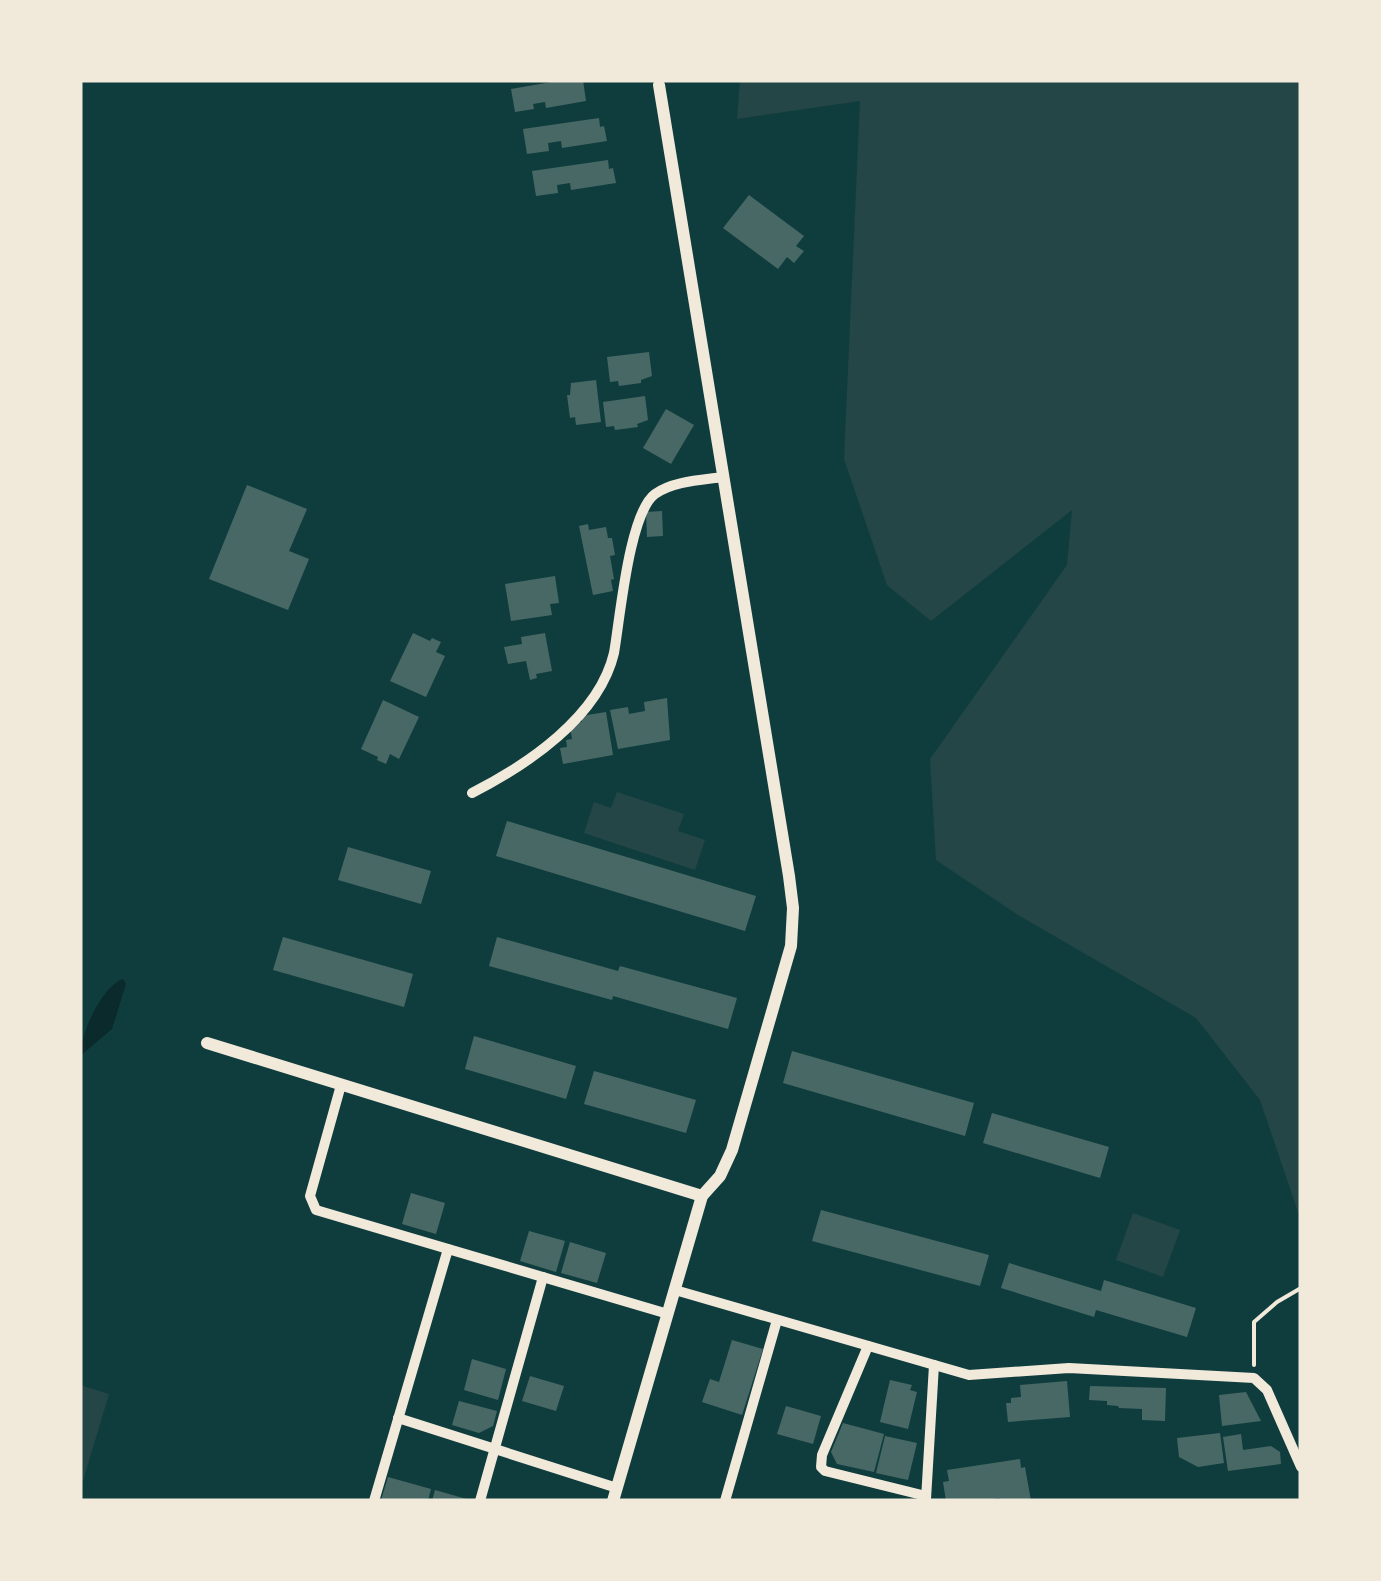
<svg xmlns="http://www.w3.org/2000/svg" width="1381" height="1581" font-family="Raleway,sans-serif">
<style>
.green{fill:#244646}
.water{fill:#0a2a2b}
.building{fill:#486865}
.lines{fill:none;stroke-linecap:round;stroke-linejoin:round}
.path{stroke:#f1e9da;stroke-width:4}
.minor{stroke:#f1e9da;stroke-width:10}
.tertiary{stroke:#f1e9da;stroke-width:12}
</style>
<rect width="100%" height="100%" fill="#0f3d3e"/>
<!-- green -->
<g class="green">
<path d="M740 80H1301V1221L1260 1100 1196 1018 1018 915 936 860 930 759 1067 565 1072 510 931 621 887 585 844 459 860 101 737 119Z"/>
<path d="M617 792 684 814 678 831 705 840 695 870 584 833 594 802 611 808Z"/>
<path d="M1133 1213 1180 1230 1163 1277 1116 1260Z"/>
<path d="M80 1385 109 1394 82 1484 80 1483Z"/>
</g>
<!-- water -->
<path class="water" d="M123 979 126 984 112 1029 80 1056C80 1034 102 986 123 979Z"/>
<!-- building -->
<g class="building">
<path d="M563 80H583L586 101 546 108 545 102 533 104 534 109 515 112 511 89Z"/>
<path d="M599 118 600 127 604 126 607 141 562 148 561 141 548 143 549 151 527 154 523 129Z"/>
<path d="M608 160 609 169 613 168 616 183 571 190 570 183 557 185 558 193 536 196 532 171Z"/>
<path d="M749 195 804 236 796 246 804 251 794 263 787 257 778 269 723 228Z"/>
<path d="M649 352 652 376 641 380V383L619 386 618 381 610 382 607 357Z"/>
<path d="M596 380 601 422 576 425 575 417 570 418 567 395H570L571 383Z"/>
<path d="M645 396 648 420 637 424 638 427 615 430 614 426 606 427 603 402Z"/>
<path d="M666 409 694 425 671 464 643 448Z"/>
<path d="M247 485 307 509 289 551 309 559 288 610 209 579Z"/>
<path d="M662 511 663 536 647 537 646 512Z"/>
<path d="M588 524 589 530 606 527 608 538H612L615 555 610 556 614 579 611 580 613 591 593 595 579 526Z"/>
<path d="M555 576 559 603 550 604 552 615 511 621 505 584Z"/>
<path d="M413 633 430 641 432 638 441 642 436 652 445 656 426 697 390 681Z"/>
<path d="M545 633 552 671 536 674 537 678 530 680 526 661 508 664 504 647 522 644 521 637Z"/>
<path d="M667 698 670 740 618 749 610 710 628 707 629 714 645 711 644 702Z"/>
<path d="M383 700 419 717 399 759 390 754 386 764 377 760 378 757 361 749Z"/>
<path d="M606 712 613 755 563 764 560 748 567 747 566 740 572 739 570 727 576 726 575 723 582 722 581 716Z"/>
<path d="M507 821 756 896 745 931 496 856Z"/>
<path d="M348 847 431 871 421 904 338 880Z"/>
<path d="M283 937 413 974 404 1007 273 970Z"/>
<path d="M497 937 618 971 620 966 737 998 728 1029 613 996 612 1000 489 966Z"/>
<path d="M474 1036 576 1066 566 1099 465 1069Z"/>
<path d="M792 1051 974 1103 965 1136 783 1083Z"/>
<path d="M594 1071 696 1100 686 1133 584 1104Z"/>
<path d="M992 1113 1109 1147 1100 1178 983 1143Z"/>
<path d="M411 1193 445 1203 436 1234 402 1224Z"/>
<path d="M821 1210 989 1255 980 1286 812 1241Z"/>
<path d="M529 1231 565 1241 556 1272 520 1261Z"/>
<path d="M570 1242 606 1253 597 1283 561 1273Z"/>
<path d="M1009 1263 1101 1291 1104 1280 1196 1308 1187 1337 1096 1310 1094 1317 1001 1288Z"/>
<path d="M732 1340 763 1349 742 1415 702 1402 710 1379 719 1382Z"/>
<path d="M472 1359 506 1369 498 1400 464 1390Z"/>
<path d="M530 1376 564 1386 556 1411 522 1401Z"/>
<path d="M890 1380 912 1385 910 1390 917 1392 908 1429 880 1422Z"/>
<path d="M1067 1381 1070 1417 1008 1422 1006 1403H1011V1398L1021 1397 1020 1385Z"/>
<path d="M1090 1386 1166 1388 1165 1421 1142 1420V1409L1119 1408 1118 1406 1107 1405V1401L1089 1400Z"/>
<path d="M1246 1392 1261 1421 1222 1426 1219 1395Z"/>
<path d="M459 1401 497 1411 493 1426 479 1433 452 1425Z"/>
<path d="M786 1406 821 1416 813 1444 777 1434Z"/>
<path d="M843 1423 884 1434 874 1472 837 1464 831 1452Z"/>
<path d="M1220 1433 1224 1463 1198 1467 1179 1457 1177 1438Z"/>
<path d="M1241 1434 1243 1450 1271 1446 1280 1452 1281 1464 1228 1471 1223 1437Z"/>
<path d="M885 1436 917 1443 908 1480 876 1473Z"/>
<path d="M1020 1459 1021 1468 1025 1467 1031 1501H1000L999 1498 983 1501H946L943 1482 949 1481 947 1470Z"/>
<path d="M388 1477 431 1489 428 1501 381 1500Z"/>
<path d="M435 1490 470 1500V1501H432Z"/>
</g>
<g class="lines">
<!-- path -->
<path class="path" d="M1254 1365V1322L1277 1302 1301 1288"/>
<!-- minor -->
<g class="minor">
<path d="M472 793C527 765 599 717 614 653 620 619 629 513 655 494 673 481 702 480 723 477"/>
<path d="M341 1085 310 1196 316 1210 668 1314"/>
<path d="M675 1290 969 1375 1069 1368 1254 1378 1267 1390 1301 1467"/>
<path d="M868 1346 822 1455 821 1467 825 1471 926 1496"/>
<path d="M398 1418 617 1488"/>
<path d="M926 1499 934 1365"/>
<path d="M374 1501 448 1249"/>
<path d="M480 1501 543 1277"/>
<path d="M725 1501 777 1320"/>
</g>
<!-- tertiary -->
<g class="tertiary">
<path d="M207 1043 702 1196"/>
<path d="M613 1501 702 1196 720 1176 732 1150 791 946 793 908 789 876 659 85"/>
</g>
</g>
<!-- border -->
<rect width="1381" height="1581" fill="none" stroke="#f1e9da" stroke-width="165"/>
</svg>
